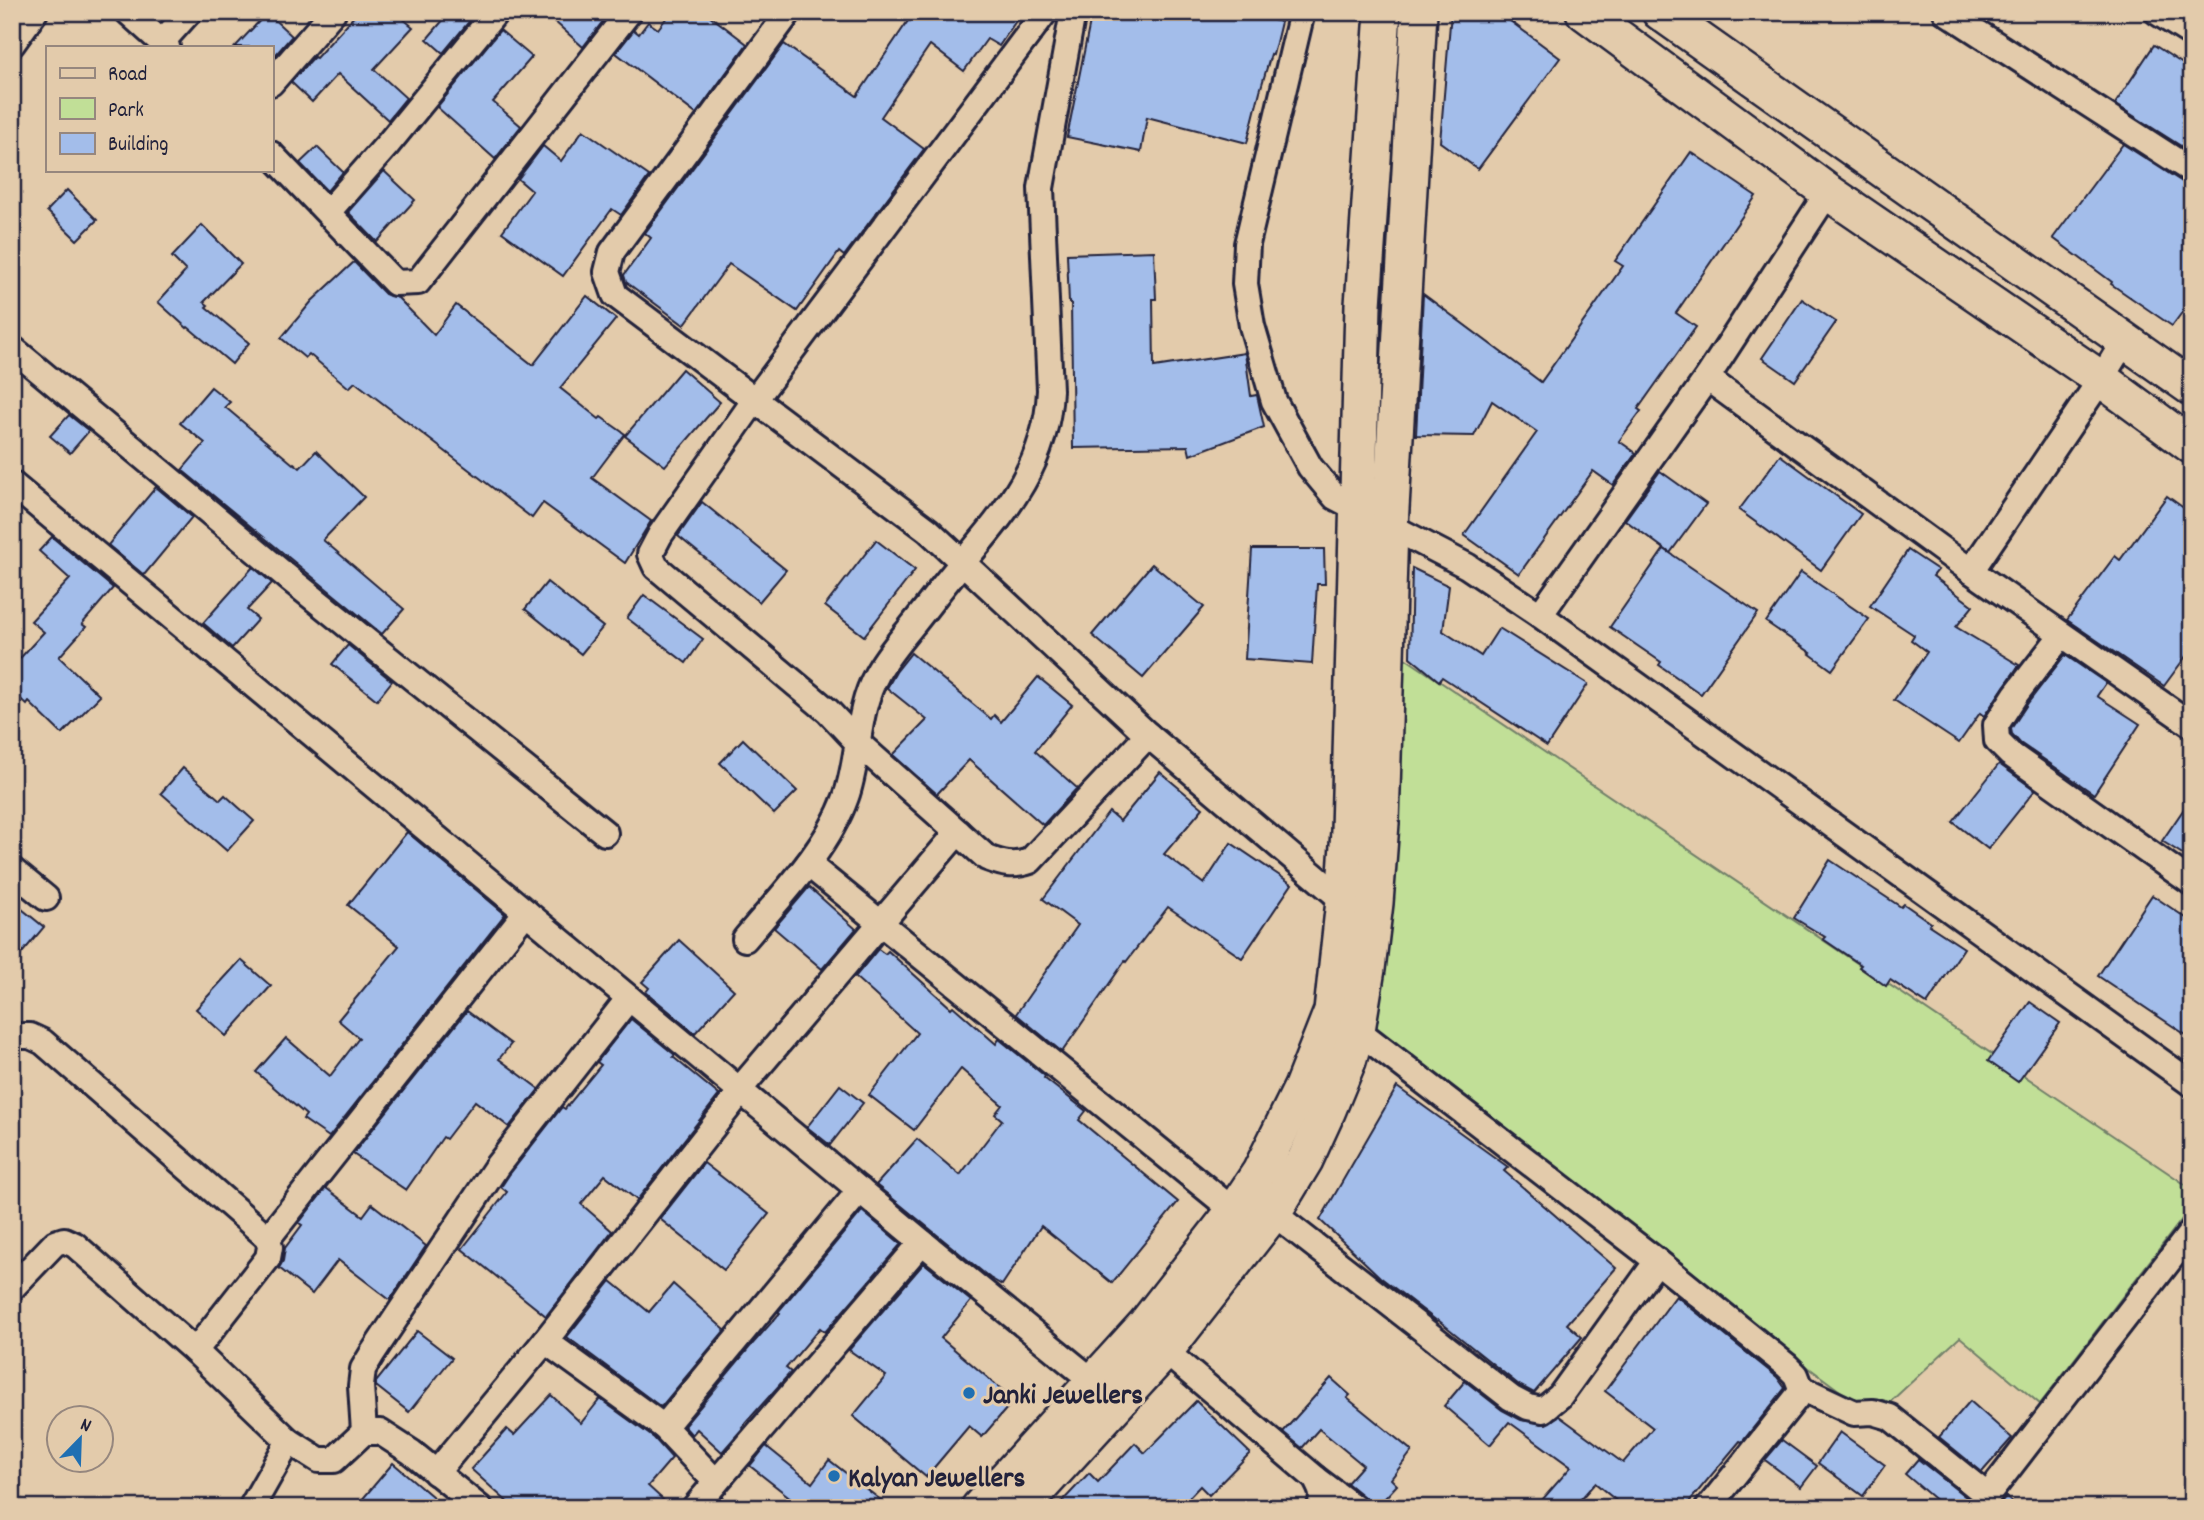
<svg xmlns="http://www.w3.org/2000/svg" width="2204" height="1520" font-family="Dekko,sans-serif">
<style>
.green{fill:#c1df97;stroke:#728069;stroke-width:2}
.building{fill:#a3bdea;stroke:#22223b;stroke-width:2}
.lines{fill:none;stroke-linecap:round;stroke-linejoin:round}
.street-casing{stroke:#22223b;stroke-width:30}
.secondary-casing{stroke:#22223b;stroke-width:40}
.street{stroke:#e3cbab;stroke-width:24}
.secondary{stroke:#e3cbab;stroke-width:35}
.poi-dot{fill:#1f6fb2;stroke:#e3cbab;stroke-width:2.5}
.labels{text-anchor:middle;stroke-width:6;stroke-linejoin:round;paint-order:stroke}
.poi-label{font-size:28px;font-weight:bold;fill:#22223b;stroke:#e3cbab;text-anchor:start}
</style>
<rect width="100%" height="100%" fill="#e3cbab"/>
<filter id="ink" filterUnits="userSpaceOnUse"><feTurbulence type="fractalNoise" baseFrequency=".0143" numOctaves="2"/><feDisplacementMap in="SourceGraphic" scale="14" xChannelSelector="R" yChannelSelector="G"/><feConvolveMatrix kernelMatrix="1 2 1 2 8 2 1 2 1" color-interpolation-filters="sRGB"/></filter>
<g filter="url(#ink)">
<!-- green -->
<path class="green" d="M1402 656 2192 1189V1206L2040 1404 1960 1337 1889 1403 1859 1405 1368 1041Z"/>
<!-- building -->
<g class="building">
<path d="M358 12H395L413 27 374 69 406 98 388 120 338 74 312 102 291 82 314 57 316 58Z"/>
<path d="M450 12H477L443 53 427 39Z"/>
<path d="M544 12H610L583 47Z"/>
<path d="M671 12H705L747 44 696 114 616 53 634 30 639 34 648 22 658 29Z"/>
<path d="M914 12H1022L999 46 987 39 964 71 930 45 881 117 924 149 844 256 839 252 797 311 729 264 684 325 626 282 624 275 651 238 645 233 784 44 857 96Z"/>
<path d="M1092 12H1241L1281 22 1273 55 1271 54 1260 91 1247 143 1147 117 1141 152 1067 137Z"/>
<path d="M1451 12H1498L1560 58 1478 169 1440 142Z"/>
<path d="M267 13 292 36 271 60V47H235Z"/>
<path d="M500 30 532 57 493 102 521 126 495 159 437 107Z"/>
<path d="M2154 45 2192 70V153L2115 104Z"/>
<path d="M583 130 649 176 621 215 612 209 563 276 502 232 532 191 518 179 543 146 561 161Z"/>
<path d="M2123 144 2184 183 2192 186V299L2172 326 2111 284 2112 282 2053 238Z"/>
<path d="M317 147 343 172 327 191 300 163Z"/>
<path d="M1691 152 1756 196 1676 313 1696 327 1638 409 1641 411 1619 441 1636 453 1613 485 1593 471 1519 574 1464 535 1537 432 1492 401 1474 436 1416 435 1423 294 1541 382 1623 266 1615 261Z"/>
<path d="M384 171 415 200 377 242 348 212Z"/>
<path d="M67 190 97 220 77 240 47 211Z"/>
<path d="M202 225 241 264 204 302 208 305 206 307 249 343 232 364 188 327 187 328 158 302 186 271 172 257Z"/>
<path d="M1154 251 1156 299H1153L1154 367 1245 353 1251 396 1257 395 1264 427 1190 455 1188 446 1073 448 1071 303H1069L1067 254Z"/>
<path d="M354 262 385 294 398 298 434 335 456 305 533 365 587 296 616 319 560 388 599 419 601 417 625 434 592 478 651 521 625 563 543 503 532 518 355 382 349 388 309 354 305 358 281 338 312 301Z"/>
<path d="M1802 299 1836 322 1795 381 1762 358Z"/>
<path d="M682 369 720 402 665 466 625 436Z"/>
<path d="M211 387 230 402 225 407 293 464 294 463 300 468 316 451 364 497 323 540 404 609 382 634 182 470 205 443 180 423Z"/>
<path d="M69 415 89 431 70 453 50 436Z"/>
<path d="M1780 455 1861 514 1821 570 1739 510Z"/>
<path d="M1660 471 1706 504 1670 553 1625 520Z"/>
<path d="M156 487 192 517 144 575 108 545Z"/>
<path d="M2167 496 2192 514V648L2164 686 2067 620 2115 556 2120 560Z"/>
<path d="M702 502 786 570 759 602 678 536Z"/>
<path d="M52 537 113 588 82 624 86 627 59 657 100 696 62 734 29 702 27 705 12 691V667L44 632 31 621 70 579 39 551Z"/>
<path d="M876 540 915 570 864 636 825 606Z"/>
<path d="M1252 549H1324L1325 584H1317L1312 664 1245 659Z"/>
<path d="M1664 549 1758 613 1701 694 1659 665 1661 662 1610 627Z"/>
<path d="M1908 550 1938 570 1933 576 1973 606 1956 627 2019 665 1984 716 1980 713 1959 743 1894 700 1927 652 1911 640 1914 635 1870 606Z"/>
<path d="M1152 564 1204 607 1143 678 1092 635Z"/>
<path d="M253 567 272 583 247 610 258 619 232 648 203 623Z"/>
<path d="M1412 568 1449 586 1443 631 1481 656 1499 628 1588 684 1547 746 1442 677 1439 681 1410 657Z"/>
<path d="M1801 572 1869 619 1832 670 1810 654 1811 653 1766 622Z"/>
<path d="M547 582 603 627 581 654 525 609Z"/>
<path d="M644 595 703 639 686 663 627 618Z"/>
<path d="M348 645 392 681 377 700 332 664Z"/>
<path d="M911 653 991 719 994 715 1001 722 1038 677 1072 705 1035 751 1077 788 1043 825 969 760 937 794 893 755 927 720 887 688 896 672Z"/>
<path d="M2065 655 2106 683 2097 696 2140 724 2094 794 2020 743 2012 734 2011 729 2028 703Z"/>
<path d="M743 739 797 791 774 814 720 763Z"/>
<path d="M1999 764 2035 790 1988 849 1953 822Z"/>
<path d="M183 768 220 800 225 795 254 821 227 851 161 793Z"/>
<path d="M1160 772 1203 808 1164 854 1204 884 1231 843 1292 884 1242 958 1168 907 1126 962 1125 961 1062 1052 1016 1014 1078 925 1043 899 1109 812 1120 821Z"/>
<path d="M2192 797V860L2162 841Z"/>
<path d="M407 832 505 914 329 1137 303 1119 306 1115 256 1072 286 1038 330 1076 359 1038 338 1020 399 946 348 905Z"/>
<path d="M1830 860 1901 907 1904 904 1931 923 1929 925 1964 948 1927 1004 1890 980 1886 986 1859 967 1861 965 1823 939 1825 937 1794 918Z"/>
<path d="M809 887 856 929 822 969 774 928Z"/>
<path d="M2152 895 2192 922V1039L2098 976Z"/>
<path d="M12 901 44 927 12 965Z"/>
<path d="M679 940 734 990 695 1033 646 992 649 988 642 982Z"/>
<path d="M878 949 885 954 888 951 951 1008 953 1006 996 1044 999 1039 1045 1076 1044 1078 1086 1111 1079 1120 1178 1202 1112 1283 1041 1226 1002 1285 990 1278 876 1185 917 1139 960 1175 1002 1120 995 1114 1002 1105 961 1069 914 1130 869 1095 917 1033 855 977Z"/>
<path d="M241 960 271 986 226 1036 196 1009Z"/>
<path d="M2030 1002 2060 1023 2018 1082 1988 1061Z"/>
<path d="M467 1011 511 1044 499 1059 539 1089 509 1127 475 1101 446 1139 443 1137 406 1190 353 1154Z"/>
<path d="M631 1019 675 1055 673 1057 719 1095 637 1200 605 1175 581 1204 612 1231 546 1316 462 1249 507 1192 501 1187 509 1175 562 1107 565 1109 601 1065 597 1062Z"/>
<path d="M840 1085 863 1103 830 1145 807 1127Z"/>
<path d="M1397 1087 1508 1167 1504 1171 1616 1268 1567 1324 1582 1337 1534 1393 1519 1385 1438 1320 1437 1321 1380 1277 1320 1220Z"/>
<path d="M704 1163 769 1214 724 1270 660 1219Z"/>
<path d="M326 1188 363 1216 372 1204 426 1246 390 1300 338 1260 312 1294 279 1268 283 1261 285 1248 302 1225 299 1223Z"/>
<path d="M862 1211 901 1244 825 1332 820 1328 786 1368 791 1372 742 1427 743 1428 722 1452 697 1429 692 1435 684 1426 749 1348 780 1313 778 1312Z"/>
<path d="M924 1263 971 1301 941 1338 1014 1400 982 1437 969 1426 926 1477 853 1416 886 1376 849 1350Z"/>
<path d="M611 1281 649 1312 673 1284 725 1330 661 1407 567 1337Z"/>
<path d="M1676 1296 1777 1377 1785 1388 1742 1442 1740 1441 1684 1508H1625L1595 1483 1573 1508H1535L1571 1467 1509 1422 1490 1445 1444 1406 1465 1381 1502 1410 1521 1420 1546 1424 1559 1416 1623 1463 1653 1428 1605 1391Z"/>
<path d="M417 1331 452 1358 409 1412 376 1386V1382Z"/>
<path d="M1331 1378 1350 1395 1347 1398 1412 1451 1391 1479 1397 1485 1376 1508H1370L1364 1497 1347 1483 1363 1465 1319 1429 1302 1448 1283 1432Z"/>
<path d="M551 1395 581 1423 600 1399 654 1438 672 1458 648 1486 672 1508H514L471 1469 507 1429 514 1435Z"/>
<path d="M1196 1401 1250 1453 1209 1495 1200 1486 1179 1508H1056L1089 1473 1098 1482 1135 1443 1145 1453Z"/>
<path d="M1970 1401 2012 1438 1982 1472 1939 1437Z"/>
<path d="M1840 1432 1885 1465 1863 1496 1818 1463Z"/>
<path d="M1782 1440 1817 1466 1801 1487 1765 1460Z"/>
<path d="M766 1446 812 1483 829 1460 891 1508H793L797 1503 750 1466Z"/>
<path d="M1918 1459 1967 1498 1963 1508H1945L1905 1474Z"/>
<path d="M393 1463 446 1508H355Z"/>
<path d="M2006 1497 2018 1508H1997Z"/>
</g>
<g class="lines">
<defs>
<g id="street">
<path d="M128 12 167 47"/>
<path d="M789 12 612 252 607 272 615 295 928 530 1148 735 1344 901 1356 902"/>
<path d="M1045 12 754 401 660 535 650 554 656 567 828 711 859 744 987 858C1003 864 1013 867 1030 861L1148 735"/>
<path d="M1302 12 1247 244 1245 284 1252 326 1274 401 1310 467 1335 497 1358 509"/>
<path d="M1946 12 2192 171"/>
<path d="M2157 12 2192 34"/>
<path d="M162 42 189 12"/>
<path d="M12 44 35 12"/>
<path d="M271 83 333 12"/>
<path d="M271 154 395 283 418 282 629 12"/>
<path d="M328 212 388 144 496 12"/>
<path d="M2124 341 2101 379 1971 571 2192 725"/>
<path d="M12 348 291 580 605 833"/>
<path d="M1707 378 1971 571"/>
<path d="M12 484 922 1242 1094 1382"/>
<path d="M1390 526 1467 566 1540 615 2192 1084"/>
<path d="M1540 615 1707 378 1828 192"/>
<path d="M2061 636 2016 694 1996 725 1997 741 2010 754 2192 883"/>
<path d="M808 864 1234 1211"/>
<path d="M12 870 46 898"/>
<path d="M745 939C780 897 827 850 846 797 860 758 856 711 877 674 886 657 899 642 911 627 929 605 945 582 964 561 1009 508 1047 462 1050 390L1041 188 1073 12"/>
<path d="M1357 1030 1657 1261 1787 1366 1796 1375 1801 1388 1797 1397 1708 1508"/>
<path d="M12 1036H30L43 1042 268 1238 270 1247 268 1258 195 1351"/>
<path d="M1273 1213 1511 1398 1528 1407 1543 1410 1560 1396 1657 1261"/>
<path d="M268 1238 526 912"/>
<path d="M12 1288 55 1243 64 1240 75 1245 195 1351 289 1441 319 1460H334L364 1432H380L411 1452 480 1508"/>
<path d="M545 1341 664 1427 716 1482"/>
<path d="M1165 1351 1315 1478C1321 1489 1325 1496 1319 1508"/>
<path d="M1801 1388 1854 1413 1873 1412 1890 1417 1988 1496"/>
<path d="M664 1427 860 1190"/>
<path d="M364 1432 361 1386 363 1369 372 1354 497 1166 629 998"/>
<path d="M436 1473 545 1341 735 1099 739 1090 958 832"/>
<path d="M1315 1478 1355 1508"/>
<path d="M251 1508 289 1441"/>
<path d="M694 1508 922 1242"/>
<path d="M1978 1508 2192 1231"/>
</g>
<g id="secondary">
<path d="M1584 12 1828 192 2101 379 2192 446"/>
<path d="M1660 12 2192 388"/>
<path d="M979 1508 1146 1324 1234 1211 1260 1172 1302 1087 1332 1011 1344 901 1349 831 1363 305 1383 12"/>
<path d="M1021 1508 1165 1351 1273 1213 1305 1160 1327 1112 1348 1061 1357 1030 1367 969 1375 903 1381 823 1390 526 1419 12"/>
</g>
</defs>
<!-- street casing -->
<use href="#street" class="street-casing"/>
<!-- secondary casing -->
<use href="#secondary" class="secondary-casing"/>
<!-- street -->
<use href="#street" class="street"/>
<!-- secondary -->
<use href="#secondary" class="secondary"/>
</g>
</g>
<!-- markers -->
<g class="poi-dot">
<circle cx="969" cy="1393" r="7"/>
<circle cx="834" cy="1476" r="7"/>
</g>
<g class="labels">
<!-- poi labels -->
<g class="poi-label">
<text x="983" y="1403">Janki Jewellers</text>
<text x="848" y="1486">Kalyan Jewellers</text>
</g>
</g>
<!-- margin -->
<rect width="2204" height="1520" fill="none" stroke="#e3cbab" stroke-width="42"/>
<rect x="21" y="21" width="2162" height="1478" fill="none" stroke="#22223b" stroke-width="2.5" filter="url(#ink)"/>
<!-- legend -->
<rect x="46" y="46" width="228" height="126" fill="#e3cbab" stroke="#96877e" stroke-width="2"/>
<rect x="60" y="68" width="35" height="10" fill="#e3cbab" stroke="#96877e" stroke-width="2"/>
<text x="108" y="80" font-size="21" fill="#22223b">Road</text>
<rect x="60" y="98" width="35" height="21" fill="#c1df97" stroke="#96877e" stroke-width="2"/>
<text x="108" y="116" font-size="21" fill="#22223b">Park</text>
<rect x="60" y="133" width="35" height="21" fill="#a3bdea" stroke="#96877e" stroke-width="2"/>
<text x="108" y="150" font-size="21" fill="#22223b">Building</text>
<!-- north arrow -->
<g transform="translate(80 1439) rotate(23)"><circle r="33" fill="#e3cbab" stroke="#96877e" stroke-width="2"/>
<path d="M0-5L12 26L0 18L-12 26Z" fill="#1f6fb2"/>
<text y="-10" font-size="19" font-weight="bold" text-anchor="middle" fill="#22223b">N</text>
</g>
</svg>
